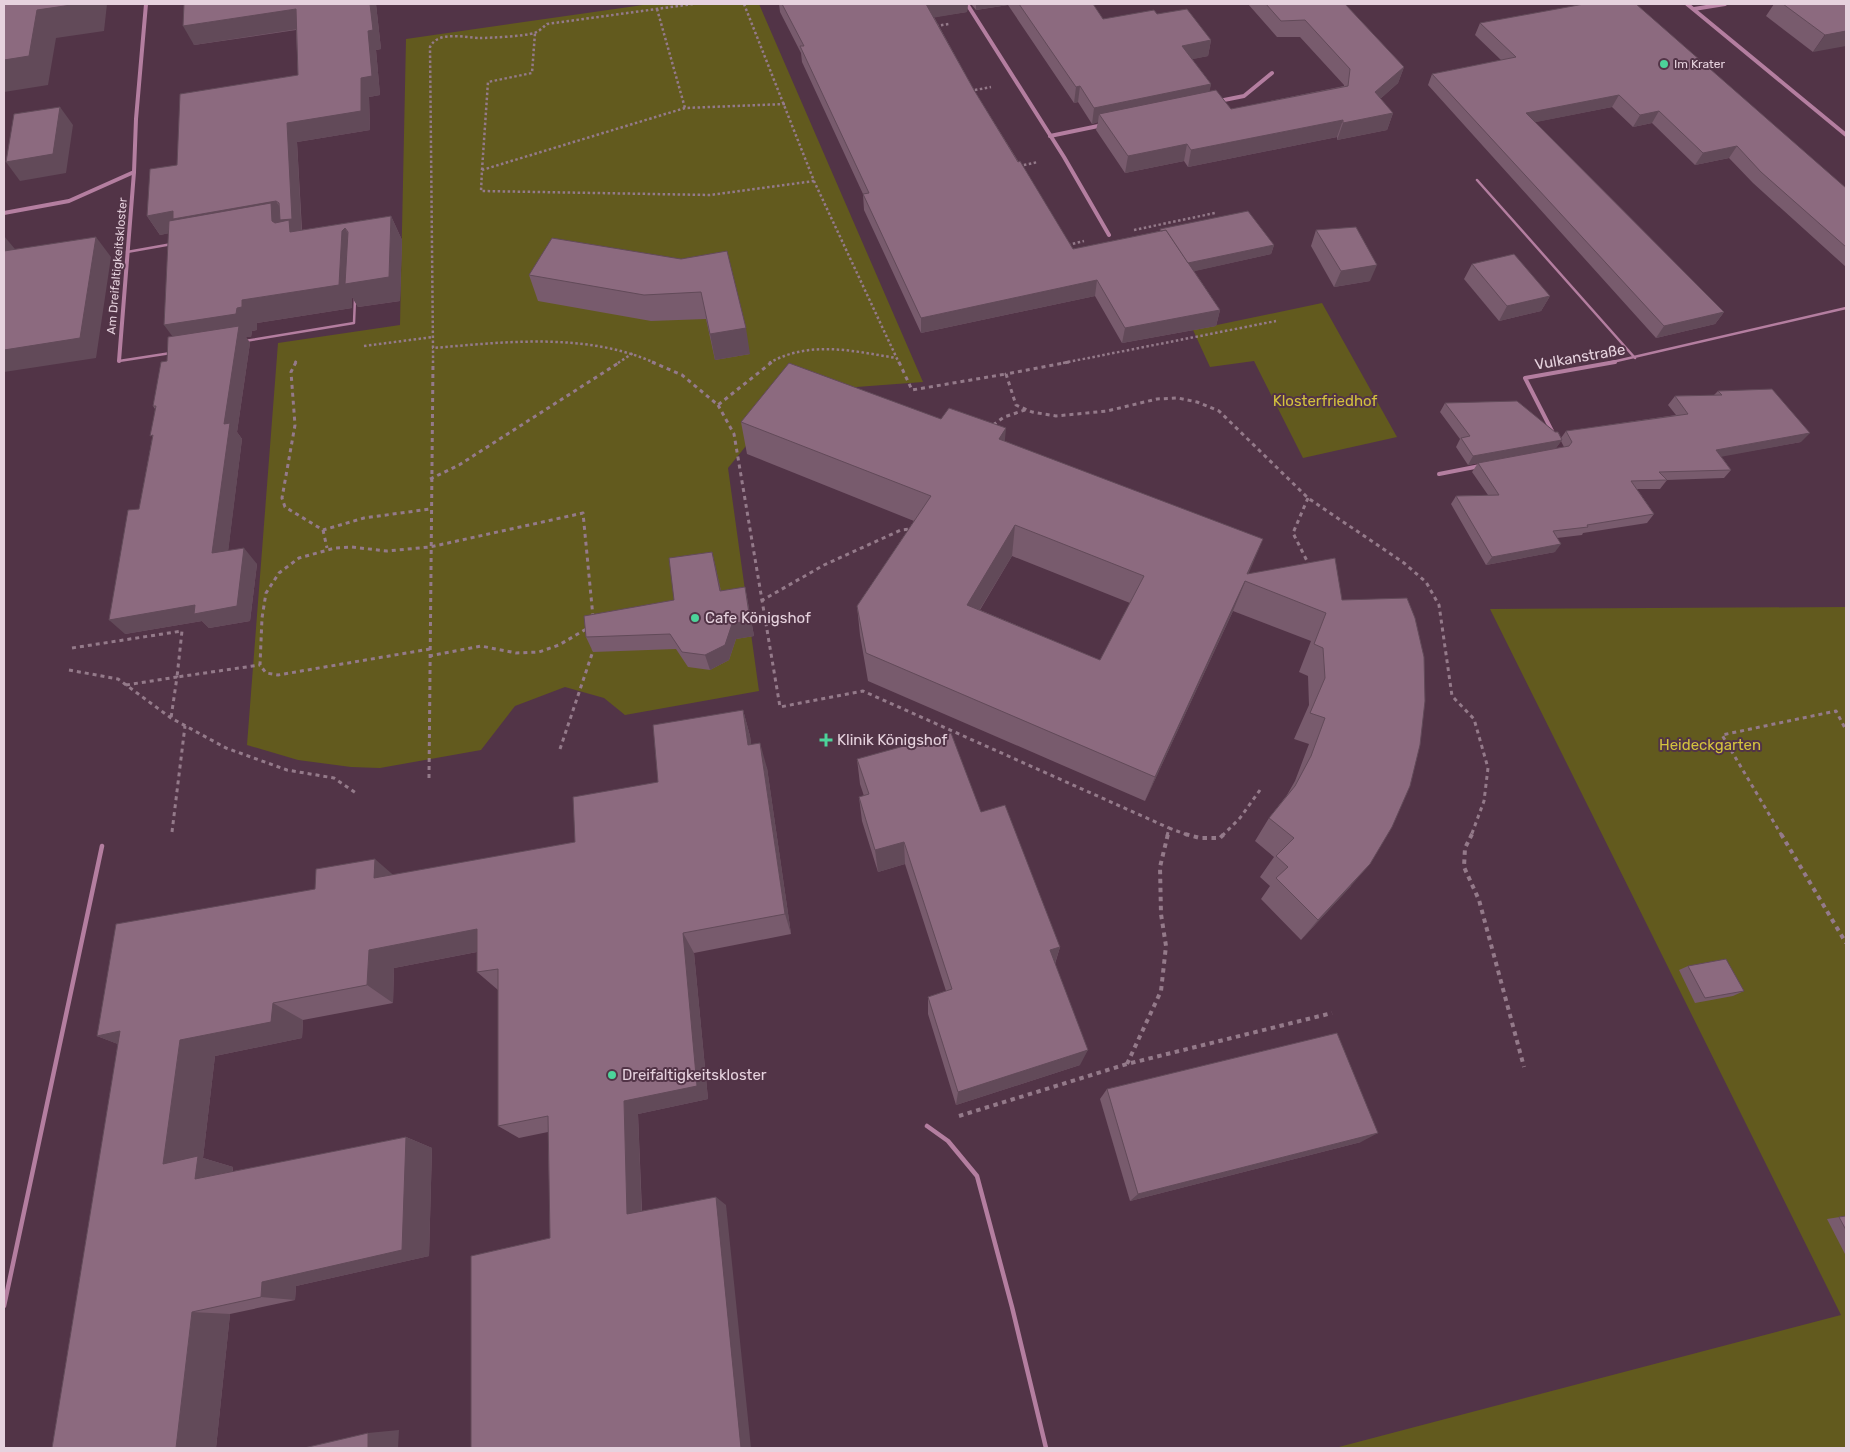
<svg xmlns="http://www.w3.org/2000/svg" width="1850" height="1452" font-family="Rubik,sans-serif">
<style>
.green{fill:#625a1e}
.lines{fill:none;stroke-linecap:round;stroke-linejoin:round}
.path-far2{stroke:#947a8a;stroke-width:2.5;stroke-dasharray:2.5 2.5;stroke-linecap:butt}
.path-far1{stroke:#947a8a;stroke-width:3;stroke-dasharray:4 4;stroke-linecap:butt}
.path{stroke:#947a8a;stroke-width:4;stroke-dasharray:4.5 4.5;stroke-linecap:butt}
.service-far2{stroke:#b47ea0;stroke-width:2.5}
.service-far1{stroke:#b47ea0;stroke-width:4}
.service{stroke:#b47ea0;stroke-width:4.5}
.minor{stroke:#b47ea0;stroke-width:4}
.wall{fill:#785b6d;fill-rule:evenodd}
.shaded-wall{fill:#624a59}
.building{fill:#8c6a7f;stroke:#624a59;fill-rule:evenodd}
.poi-dot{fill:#4cd39a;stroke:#523447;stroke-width:2}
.labels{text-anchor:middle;stroke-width:4;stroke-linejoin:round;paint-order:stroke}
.far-poi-label{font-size:12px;fill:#e6d2de;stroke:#523447;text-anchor:start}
.far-street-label{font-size:12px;fill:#e6d2de;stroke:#523447}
.street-label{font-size:15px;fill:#e6d2de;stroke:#523447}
.park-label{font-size:15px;fill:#d3c23d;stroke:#523447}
.poi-label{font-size:15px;fill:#e6d2de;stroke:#523447;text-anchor:start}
</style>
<rect width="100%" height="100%" fill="#523447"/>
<!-- green -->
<g class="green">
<path d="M650 4H759L923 382 790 392 728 468 759 691 625 715 604 698 565 687 515 706 481 750 380 768 351 767 298 760 247 745 278 343 400 325 406 39Z"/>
<path d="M1322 303 1397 437 1303 458 1254 361 1210 367 1193 330Z"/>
<path d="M1846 607V1448H1335L1841 1315 1490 609Z"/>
</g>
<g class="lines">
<!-- path-far2 -->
<g class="path-far2">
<path d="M744 4 814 181 899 363"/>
<path d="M657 9 685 108"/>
<path d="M936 26 949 24"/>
<path d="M970 91 991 87"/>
<path d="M785 104 685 108 482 170 481 191 710 195 814 181"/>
<path d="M1019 166 1038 162"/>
<path d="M482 170 488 82 532 73 535 33"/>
<path d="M1134 230 1215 213"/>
<path d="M1068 245 1084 241"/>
<path d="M364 346 433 337"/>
<path d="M295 363 297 359"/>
<path d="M433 363V348"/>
<path d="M618 363 633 353"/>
<path d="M655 363C586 332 506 342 433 348L430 47C438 30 466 38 480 38 491 38 525 36 534 33 539 32 543 27 547 24L693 4"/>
<path d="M769 363C810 340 853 351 896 358"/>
<path d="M1063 363 1276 321"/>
</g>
<!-- path-far1 -->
<g class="path-far1">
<path d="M296 362 291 372 295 425 282 498 285 507 323 530 364 518 430 509"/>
<path d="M652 362 682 375 718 405 772 362"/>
<path d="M899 362 912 390 1006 374"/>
<path d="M1069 362 1006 374 1016 405 1032 412 1056 416 1107 411 1157 399 1178 398 1197 402 1219 411 1308 498 1404 563 1426 582 1439 605 1452 696 1474 719 1488 768 1484 801 1471 836"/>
<path d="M718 405 734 434 780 707 863 691 1169 828"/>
<path d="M993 425 1004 417 1025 410"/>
<path d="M430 479 459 465 620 362"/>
<path d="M1308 498 1293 533 1309 565"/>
<path d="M323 530 327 548"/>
<path d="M761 601 824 565 901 530 911 529"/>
<path d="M72 648 182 631 177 677 260 665"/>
<path d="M430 649 278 675 266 673 260 665 262 618 266 593 279 573 299 558 335 548 351 547 387 551 430 547 583 513 593 617"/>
<path d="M429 656 481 646 516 653 539 652 559 645 588 628"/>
<path d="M69 670 118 679 171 718 226 748 287 770 334 778 356 793"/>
<path d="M126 685 177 677 171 718"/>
<path d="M560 749 594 648"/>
<path d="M429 778 433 362"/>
<path d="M172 832 185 726"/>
<path d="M1167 836 1169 828 1190 836"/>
<path d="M1222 836 1240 818 1260 790"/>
<path d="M1782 836 1722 735 1836 711 1846 730"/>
</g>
<!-- path -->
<g class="path">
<path d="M1185 834 1200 838H1220L1224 834"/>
<path d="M1472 834 1465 848 1464 867 1479 900 1524 1067"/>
<path d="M1781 834 1846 943"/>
<path d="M1127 1064 1161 991 1166 946 1161 914 1160 867 1168 834"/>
<path d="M959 1116 1127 1064 1332 1013"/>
</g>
<!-- service-far2 -->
<g class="service-far2">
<path d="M1477 180 1635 358"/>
<path d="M127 252 172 244"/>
<path d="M245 341 354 323 355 298"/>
<path d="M119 361 171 353"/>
<path d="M1608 363 1846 308"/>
</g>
<!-- service-far1 -->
<g class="service-far1">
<path d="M1553 433 1525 378 1615 362"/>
<path d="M1439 474 1480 466"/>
</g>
<!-- service -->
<g class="service">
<path d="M927 1126 948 1141 977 1176 1012 1307 1046 1448"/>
<path d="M4 1306 102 846"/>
</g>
<!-- minor -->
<g class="minor">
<path d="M967 4 1064 157 1109 235"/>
<path d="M1687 4 1846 135"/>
<path d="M1694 9 1725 4"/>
<path d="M1219 101 1244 96 1272 73"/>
<path d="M1050 136 1103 125"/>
<path d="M4 213 69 201 134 172 136 119 146 4"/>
<path d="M119 361 134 172"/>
</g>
</g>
<!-- wall -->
<g class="wall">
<path d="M184 4H376L381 49 376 50 380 95 369 97 370 130 297 142 302 230 391 216 402 240 400 301 358 307 352 297V308L257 323V330L252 331 251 337H246L250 343 237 432 242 439 228 551 257 564 250 621 209 628 202 621 125 634 139 509 152 439 155 409 153 406 167 361 173 336 169 233 160 235 147 216 177 165 298 75 296 30 194 45Z"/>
<path d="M779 4H968L967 12 934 17 974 90 1073 249 1160 231V229L1274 245 1271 254 1194 271 1220 310 1216 326 1122 343 1095 296 921 333 864 210 863 194 802 62 801 53 780 12Z"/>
<path d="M971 4H1093L1103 19 1157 14 1211 40 1208 56 1192 59 1211 84 1209 91 1231 109 1344 86V85L1300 37H1277L1248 4H1345L1404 67 1398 83 1380 99 1393 113 1387 130 1337 140V137L1188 167 1184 161 1125 173 1096 130 1098 122 1092 124 1078 102 1074 103 1008 5 976 10Z"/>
<path d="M1774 4H1846L1813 52 1766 16Z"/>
<path d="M1480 23 1846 188V267L1753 183 1729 158 1695 165 1652 123 1633 127 1612 107 1535 122 1724 312 1715 324 1656 338 1428 85 1432 74 1501 60 1475 35Z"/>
<path d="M1316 230 1370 281 1334 287 1311 246Z"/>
<path d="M681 259 750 354 715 360 706 319 651 321 538 301 529 275Z"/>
<path d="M1472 264 1550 296 1541 311 1499 321 1464 279Z"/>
<path d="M1718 391 1801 442 1721 456 1731 470 1724 478 1667 480 1660 489H1637L1654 514 1647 523 1583 533 1582 535 1557 538 1555 552 1486 565 1451 504 1456 496 1488 495 1472 472 1478 463 1564 447 1561 441 1556 448 1468 465 1456 447 1460 439 1440 412 1445 403 1561 438 1566 431 1676 415 1668 405 1675 396 1714 395Z"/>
<path d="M941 419 1005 441 1249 574 1335 558 1351 886 1301 940 1261 899 1270 886 1260 877 1274 857 1255 841 1269 818 1287 795 1295 781 1309 744 1294 739 1309 705 1308 676 1299 672 1311 641 1233 611 1145 801 868 681 860 635 857 606 914 521 747 454 741 422ZM1012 556 1130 603 1100 660 980 610Z"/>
<path d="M712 552 721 591 745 587 748 603 754 636 736 639 729 660 710 670 688 667 676 649 593 652 586 637 674 600Z"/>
<path d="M743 710 750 736 751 744 767 768 791 934 694 953 708 1099 638 1114 642 1211 726 1205 550 1238 548 1132 519 1138 498 1126V990L477 972V952L394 968 393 1003 303 1020 302 1038 215 1056 203 1158 233 1167V1172L406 1137 432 1148 429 1256 296 1286 295 1300 230 1314 216 1448H52L118 1044 97 1036 393 875 575 842 658 782Z"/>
<path d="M857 759 981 812 1060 947 1055 964 1080 1065 956 1105 928 1014V997L946 991 905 864 878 872 862 821 859 797 864 796 860 784Z"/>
<path d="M1688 966 1744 991 1733 996 1695 1003 1679 970Z"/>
<path d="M1107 1089 1361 1142 1130 1201 1100 1099Z"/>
<path d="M1846 1216V1256L1827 1219Z"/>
</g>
<!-- shaded-wall -->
<g class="shaded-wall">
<path d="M78 4H107L104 31 56 38 48 85 4 92V60L37 10Z"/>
<path d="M370 4H376L381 49 376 50 380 95 369 97 370 130 297 142 302 238 180 231 160 235 147 216 173 211 276 201 287 219V123L361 78 368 31Z"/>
<path d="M926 4H968L967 12 926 19Z"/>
<path d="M976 4H1008V5L976 10Z"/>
<path d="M296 9 305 28 194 45 183 26Z"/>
<path d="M1846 31V46L1813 52 1825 35Z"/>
<path d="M1211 40 1208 56 1179 62 1182 46Z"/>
<path d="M1404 67 1398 83 1369 109 1375 92Z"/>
<path d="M1211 84 1208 100 1099 114 1098 122 1092 124 1094 108Z"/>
<path d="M1080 86 1078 102 1074 103 1076 87Z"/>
<path d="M1619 95 1612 107 1521 125 1526 113Z"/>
<path d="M60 107 73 125 66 173 20 181 6 162Z"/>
<path d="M1659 111 1652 123 1633 127 1640 115Z"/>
<path d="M1393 113 1387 130 1337 140 1343 123Z"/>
<path d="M1343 120 1337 137 1188 167 1191 150Z"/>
<path d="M1187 144 1184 161 1125 173 1128 156Z"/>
<path d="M1737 146 1729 158 1695 165 1703 153Z"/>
<path d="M391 216 402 240 400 301 358 307 352 297V308L257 323V330L252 331 251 337H246L250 343 237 432 242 439 226 569 212 553 224 424 181 348 164 325 237 308 242 300 342 231 345 228 357 252Z"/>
<path d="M4 236 20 255 4 257Z"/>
<path d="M96 237 111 257 96 358 4 372V350Z"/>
<path d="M1274 245 1271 254 1182 274 1184 264Z"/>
<path d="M1377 265 1370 281 1334 287 1341 271Z"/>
<path d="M1097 280 1095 296 921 333V318Z"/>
<path d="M1550 296 1541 311 1499 321 1507 306Z"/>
<path d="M1220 310 1216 326 1122 343 1125 328Z"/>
<path d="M1724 312 1715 324 1656 338 1664 326Z"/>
<path d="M746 328 750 354 715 360 710 334Z"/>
<path d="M1006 428 1003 460 999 439Z"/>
<path d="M1810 433 1801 442 1709 459 1716 450Z"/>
<path d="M1562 440 1556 448 1468 465 1473 456Z"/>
<path d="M1015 525 1012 556 965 634 967 605Z"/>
<path d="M1263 539 1233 611 1145 801 1155 777Z"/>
<path d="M1561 544 1555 552 1486 565 1492 557Z"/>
<path d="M244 548 257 564 250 621 209 628 202 621 125 634 109 620Z"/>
<path d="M712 552 716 568 724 606 720 591Z"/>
<path d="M745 587 748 603 754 636 736 639 729 660 710 670 705 655Z"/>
<path d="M743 710 750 736 755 770 748 745Z"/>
<path d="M760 743 767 768 791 934 785 914Z"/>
<path d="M904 842 905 864 878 872 875 850Z"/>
<path d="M375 859 399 880 374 878Z"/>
<path d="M1370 864 1351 886 1301 940 1318 920Z"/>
<path d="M477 929 497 948 394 968 393 1003 367 985 369 950Z"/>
<path d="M683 933 694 953 708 1099 638 1114 642 1221 627 1214 624 1101Z"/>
<path d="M1060 947 1054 966 1050 950Z"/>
<path d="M273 1003 303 1020 302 1038 215 1056 203 1158 233 1167 231 1188 195 1179 163 1164 180 1040Z"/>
<path d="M120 1031 136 1051 97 1036Z"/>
<path d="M1088 1050 1080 1065 956 1105 958 1092Z"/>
<path d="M1378 1133 1361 1142 1130 1201 1138 1194Z"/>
<path d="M406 1137 432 1148 429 1256 296 1286 295 1300 261 1297 262 1282Z"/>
<path d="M716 1197 726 1205 751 1448H741Z"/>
<path d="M192 1312 230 1314 216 1448H176Z"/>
<path d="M399 1430 398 1448H368V1433Z"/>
</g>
<!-- building -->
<g class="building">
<path d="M4 4H78L37 10 29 56 4 60Z"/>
<path d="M184 4H370L373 30 368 31 372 76 361 78V111L287 123 292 219 280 220 279 203 276 201 173 219V211L147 216 150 169 177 165 180 94 298 75 296 9 183 26Z"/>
<path d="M782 4H926L974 90 1018 162 1020 161 1073 249 1166 230 1220 310 1125 328 1097 280 921 318 863 194 869 193 800 46H804Z"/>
<path d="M1019 4H1093L1103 19 1154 10 1157 14 1187 9 1211 40 1182 46 1211 84 1094 108 1080 86 1076 87Z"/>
<path d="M1266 4H1345L1404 67 1375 92 1393 113 1343 123V120L1191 150 1187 144 1128 156 1099 114 1216 90 1231 109 1348 86 1350 69 1305 20 1281 21Z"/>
<path d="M1584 4H1636L1846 188V247L1761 172 1737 146 1703 153 1659 111 1640 115 1619 95 1526 113 1724 312 1664 326 1432 74 1516 57 1480 23Z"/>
<path d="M1783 4H1846V31L1825 35Z"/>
<path d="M60 107 53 154 6 162 14 114Z"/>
<path d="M271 203 272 221 275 223 289 220 290 232 391 216 389 277 345 284 348 232 345 228 342 231 339 285 242 300V307L237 308 236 314 164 325 169 221Z"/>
<path d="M1248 211 1274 245 1188 263 1166 230 1161 231 1160 229Z"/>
<path d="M1356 227 1377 265 1341 271 1316 230Z"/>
<path d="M96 237 80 338 4 350V251Z"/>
<path d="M552 238 681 259 727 251 746 328 710 334 701 292 644 295 529 275Z"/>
<path d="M1514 254 1550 296 1507 306 1472 264Z"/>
<path d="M239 326 224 424 230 423 212 553 244 548 237 606 194 614 195 605 109 620 128 510 139 509 153 435 150 436 156 406H153L161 362 167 361 168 337Z"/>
<path d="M789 363 941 419 949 408 1006 428 999 439 1263 539 1247 574 1335 558 1342 600 1407 598 1415 618 1424 657 1425 701 1420 745 1410 786 1392 827 1370 864 1318 920 1276 878 1288 867 1276 856 1294 838 1269 818 1295 786 1311 756 1325 718 1310 713 1325 678 1323 648 1314 644 1326 613 1245 581 1155 777 866 653 857 606 931 496 741 422ZM1015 525 1144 576 1100 660 967 605Z"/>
<path d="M1772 389 1810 433 1716 450 1731 470 1659 472 1667 480 1631 481 1654 514 1587 525 1588 527 1553 531 1561 544 1492 557 1456 496 1499 495 1478 463 1569 446 1572 442 1566 431 1688 414 1675 396 1722 395 1718 391Z"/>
<path d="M1517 401 1555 432H1558L1562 440 1473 456 1461 438 1470 436 1445 403Z"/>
<path d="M712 552 720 591 745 587 750 620 732 624 725 645 705 655 682 652 670 634 586 637 584 616 674 600 669 558Z"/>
<path d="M743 710 748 745 760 743 785 914 683 933 697 1086 624 1101 627 1214 716 1197 741 1448H471V1256L550 1238 548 1116 498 1126V969L477 972V929L369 950 367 985 273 1003 271 1022 180 1040 163 1164 198 1156 195 1179 406 1137 402 1250 262 1282 261 1297 192 1312 176 1448H52L120 1031 97 1036 116 924 315 889 316 869 375 859 374 878 575 842 573 797 658 782 653 725Z"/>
<path d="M951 733 981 812 1005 805 1060 947 1050 950 1088 1050 958 1092 928 997 952 989 904 842 875 850 859 797 869 794 857 759Z"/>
<path d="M1726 959 1744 991 1705 998 1688 966Z"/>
<path d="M1337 1033 1378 1133 1138 1194 1107 1089Z"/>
<path d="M1846 1216V1230L1839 1217Z"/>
<path d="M368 1433V1448H304Z"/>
</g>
<!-- markers -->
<g class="poi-dot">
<circle cx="1664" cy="64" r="5"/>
<circle cx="695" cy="618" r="5"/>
<path d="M823.5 732.5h5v5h5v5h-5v5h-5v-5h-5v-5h5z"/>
<circle cx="612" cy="1075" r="5"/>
</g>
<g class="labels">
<!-- far-poi labels -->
<g class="far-poi-label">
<text x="1674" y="68">Im Krater</text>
</g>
<!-- far-street labels -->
<g class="far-street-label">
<text transform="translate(117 266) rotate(-85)" y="4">Am Dreifaltigkeitskloster</text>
</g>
<!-- street labels -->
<g class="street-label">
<text transform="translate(1580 357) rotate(-10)" y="5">Vulkanstraße</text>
</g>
<!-- park labels -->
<g class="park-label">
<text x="1325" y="406">Klosterfriedhof</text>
<text x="1710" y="750">Heideckgarten</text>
</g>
<!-- poi labels -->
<g class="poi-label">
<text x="705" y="623">Cafe Königshof</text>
<text x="837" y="745">Klinik Königshof</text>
<text x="622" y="1080">Dreifaltigkeitskloster</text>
</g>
</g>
<!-- border -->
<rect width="1850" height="1452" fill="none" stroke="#e6d2de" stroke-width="10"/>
</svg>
